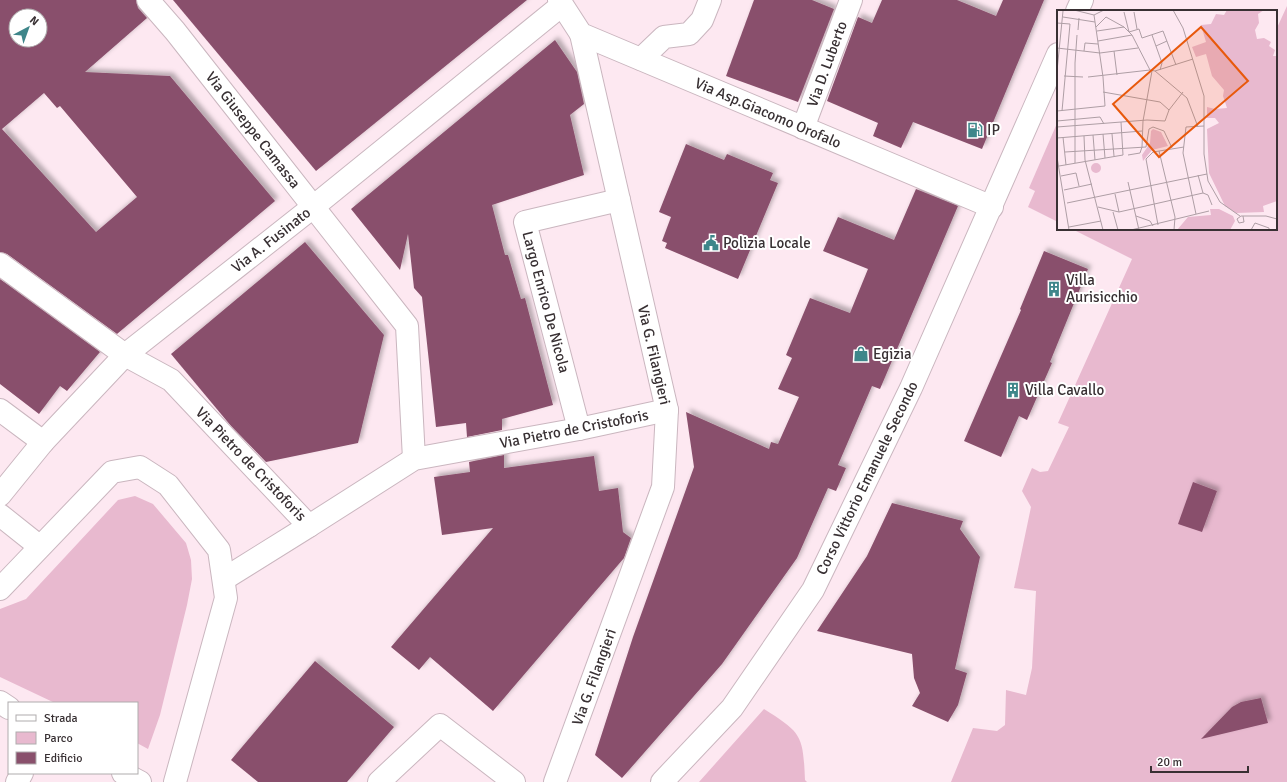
<svg xmlns="http://www.w3.org/2000/svg" width="1287" height="782" font-family="Signika,sans-serif">
<style>
.green{fill:#e8b9cf}
.building{fill:#89506c;fill-rule:evenodd;filter:url(#shadow)}
.lines{fill:none;stroke-linecap:round;stroke-linejoin:round}
.street-casing{stroke:#cab6bf;stroke-width:24}
.secondary-casing{stroke:#cab6bf;stroke-width:24}
.street{stroke:#fff;stroke-width:22}
.secondary{stroke:#fff;stroke-width:22}
.labels{text-anchor:middle;stroke-width:4;stroke-linejoin:round;paint-order:stroke}
.street-label{font-size:15px;fill:#383033;stroke:#fff}
.poi-label{font-size:15px;fill:#383033;stroke:#fff;text-anchor:start}
.inset-road{fill:none;stroke:#ae9ea5;stroke-width:1}
.view{fill:#e8590c;fill-opacity:0.15;stroke:#e8590c;stroke-width:2}
.inset-edge{fill:none;stroke:#383033;stroke-width:2}
</style>
<defs>
<filter id="shadow"><feDropShadow dx="3.5" dy="-3.5" stdDeviation="2" flood-color="#0004"/></filter>
</defs>
<rect width="100%" height="100%" fill="#fde8f1"/>
<!-- green -->
<g class="green">
<path d="M1287 6V782H951L973 728 997 731 1005 725 1006 690 1026 695 1032 668 1036 591 1014 588 1031 507 1022 491 1032 468 1040 472 1048 471 1069 427 1058 423 1132 259 1072 229H1276V30Z"/>
<path d="M1058 121V222L1028 207 1035 191 1029 188Z"/>
<path d="M135 496 153 504 186 543 191 560 192 579 187 605 160 715 148 749 137 743V703H55L0 677V609L26 599 118 500Z"/>
<path d="M764 709C802 733 803 735 805 780L807 782H699Z"/>
</g>
<!-- building -->
<g class="building">
<path d="M0 0H136L138 8 147 18 85 72 170 76 275 201 117 334 7 254 0 252ZM16 16H40V40H16ZM44 93 57 108 60 106 137 197 96 232 2 129Z"/>
<path d="M173 0H527L316 171Z"/>
<path d="M754 0H812L834 9 798 102 726 76Z"/>
<path d="M882 0H957L996 16 1003 0H1044L982 149 913 122 901 148 873 136 878 123 827 101 858 17 872 23Z"/>
<path d="M555 40 577 72 584 104 570 115 584 175 492 205 505 255H508L521 299 525 298 553 405 502 419V430L467 437 466 423 436 427 422 297 414 288 408 234 400 270 351 209Z"/>
<path d="M686 144 724 160 727 154 773 173 770 180 778 183 738 279 665 248 667 243 662 241 671 217 659 212Z"/>
<path d="M916 189 958 206 880 389 872 386 838 465 846 468 836 491 828 488 797 558 722 664 622 778 595 755 633 637 694 467 686 412 769 449 771 442 778 444 799 397 778 389 792 358 786 355 810 298 850 313 868 269 823 251 838 217 894 240Z"/>
<path d="M305 242 384 335 358 443 266 462 231 426 171 354Z"/>
<path d="M1044 251 1088 269 1050 362 1052 363 1027 420 1019 416 1001 457 964 441 1021 310 1020 309Z"/>
<path d="M0 279 100 352 67 391 60 386 39 414 0 384Z"/>
<path d="M504 455V468L594 456 599 491 618 488 623 532 631 538 624 558 493 711 430 657 419 670 391 647 493 528 442 535 434 477 470 472 469 462Z"/>
<path d="M1193 482 1217 491 1202 532 1178 524Z"/>
<path d="M892 503 963 521 960 529 980 557 955 669 967 673 958 705 948 722 912 706 920 693 914 678 912 654 817 631 867 556Z"/>
<path d="M315 661 394 727 347 782H258L231 760Z"/>
<path d="M1261 698 1268 723 1201 739 1232 707 1241 702Z"/>
</g>
<g class="lines">
<defs>
<g id="street">
<path d="M148 0 175 31 407 326 414 459"/>
<path d="M559 0 581 34 992 207"/>
<path d="M641 59 664 37 689 34 702 20 710 0"/>
<path d="M803 128 851 0"/>
<path d="M0 264 125 355 171 380 309 526 414 459 579 429 667 410"/>
<path d="M0 410 43 442"/>
<path d="M579 429 525 222 619 200"/>
<path d="M0 495 43 442 125 355 313 207 562 5"/>
<path d="M0 515 39 546"/>
<path d="M224 579 309 526"/>
<path d="M0 589 112 472 140 467 168 485 219 550 226 598 175 782"/>
<path d="M0 702 9 708"/>
<path d="M123 773 140 782"/>
<path d="M17 782 22 773"/>
<path d="M379 782 440 725 514 782"/>
<path d="M555 782 663 487 667 410 581 34"/>
</g>
<g id="secondary">
<path d="M1077 11 1082 0"/>
<path d="M662 782 732 708 813 590 911 388 1058 54"/>
</g>
</defs>
<!-- street casing -->
<use href="#street" class="street-casing"/>
<!-- secondary casing -->
<use href="#secondary" class="secondary-casing"/>
<!-- street -->
<use href="#street" class="street"/>
<!-- secondary -->
<use href="#secondary" class="secondary"/>
</g>
<!-- icons -->
<defs>
<symbol id="fuel-bare" viewBox="-9 -9 18 18"><path d="M-5.5-6h7V0h2V4h1.3V-2.5L3-4.5l.8-.8L6-3V5H2.5V1h-1V6h-7ZM-4.2-4.7v3.2H.2V-4.7Z" fill="#3e868a" stroke="#fff" stroke-width="2.5" paint-order="stroke"/></symbol>
<symbol id="civic-bare" viewBox="-9 -9 18 18"><path d="M-.6-6.5H3V-4.5H.6V-3L4-1V1h2V6H-6V1h2V-1L-.6-3ZM-1.2 2.5V6h2.4V2.5Z" fill="#3e868a" stroke="#fff" stroke-width="2.5" paint-order="stroke"/></symbol>
<symbol id="building-bare" viewBox="-9 -9 18 18"><path d="M-4-6H4V6H1V3H-1V6H-4ZM-2.5-4.3h1.7v1.8h-1.7ZM.8-4.3h1.7v1.8H.8ZM-2.5-1h1.7V.8h-1.7ZM.8-1h1.7V.8H.8Z" fill="#3e868a" stroke="#fff" stroke-width="2.5" paint-order="stroke"/></symbol>
<symbol id="shop-bare" viewBox="-9 -9 18 18"><path d="M-5-2.5h2.3a2.7 3.5 0 0 1 5.4 0H5L5.5 6h-11ZM-1.5-2.5h3a1.5 2.3 0 0 0-3 0Z" fill="#3e868a" stroke="#fff" stroke-width="2.5" paint-order="stroke"/></symbol>
</defs>
<g fill-rule="evenodd">
<use href="#fuel-bare" x="964" y="119" width="22" height="22"/>
<use href="#civic-bare" x="700" y="232" width="22" height="22"/>
<use href="#building-bare" x="1043" y="278" width="22" height="22"/>
<use href="#shop-bare" x="850" y="343" width="22" height="22"/>
<use href="#building-bare" x="1002" y="379" width="22" height="22"/>
</g>
<g class="labels">
<!-- street labels -->
<g class="street-label">
<text transform="translate(827 64) rotate(-70)" y="5">Via D. Luberto</text>
<text transform="translate(768 113) rotate(23)" y="5">Via Asp.Giacomo Orofalo</text>
<text transform="translate(253 130) rotate(52)" y="5">Via Giuseppe Camassa</text>
<text transform="translate(271 240) rotate(-38)" y="5">Via A. Fusinato</text>
<text transform="translate(546 302) rotate(75)" y="5">Largo Enrico De Nicola</text>
<text transform="translate(654 355) rotate(77)" y="5">Via G. Filangieri</text>
<text transform="translate(574 429) rotate(-11)" y="5">Via Pietro de Cristoforis</text>
<text transform="translate(251 464) rotate(46)" y="5">Via Pietro de Cristoforis</text>
<text transform="translate(867 478) rotate(-64)" y="5">Corso Vittorio Emanuele Secondo</text>
<text transform="translate(594 677) rotate(-70)" y="5">Via G. Filangieri</text>
</g>
<!-- poi labels -->
<g class="poi-label">
<text x="987" y="135">IP</text>
<text x="723" y="248">Polizia Locale</text>
<text x="1066" y="285">Villa<tspan x="1066" dy="17">Aurisicchio</tspan></text>
<text x="873" y="359">Egizia</text>
<text x="1025" y="395">Villa Cavallo</text>
</g>
</g>
<!-- overview -->
<g transform="translate(1057 10)">
<rect width="220" height="220" fill="#fde8f1"/>
<path d="M170 0H207L201 4 202 13 198 20 200 29 207 28 214 32 212 36 218 40 216 46H220V191L206 196 207 202 179 203 168 196 152 163 150 119 162 113 158 108H150V97L158 99 170 98 166 86 167 80 155 66 149 44 139 47 135 37 149 32 144 15 154 14 159 4 167 5ZM96 119 104 122 111 136 95 140 86 151 85 145 93 133 94 121ZM34 158a5 5 0 1 1 10 0a5 5 0 1 1-10 0ZM153 199H162L176 206 178 211 173 220H120L131 207 154 205Z" fill="#e8b9cf"/>
<path class="inset-road" d="M17 0 37 5 47 0M116 0 126 18 147 86V144L151 171 163 192 183 206M67 2 72 22 82 19 85 28 106 21 119 55M77 2 80 19M6 7 38 12M0 13 13 14 5 101M39 17 49 7 67 17 75 25 93 60M21 20 22 8M40 21 67 17M95 25 105 53 103 60M41 31 75 25M99 36 110 31M0 38 43 43 81 38M27 41 28 33 41 34M57 41 60 65M0 61 6 1M98 61 130 88 141 117M7 66 26 67M31 67 93 60 98 61 136 49M46 82 103 92 112 100M0 101 48 96 46 67 37 5M0 111 43 107 47 114M0 117 90 110 108 111 112 100 126 82M46 124 48 148M55 124 57 146M36 125 38 150M27 126 28 150 46 220M6 127 9 155M0 128 85 121M102 141 118 207 117 220M8 142 89 137 92 119 96 117 107 121 115 138M71 145 83 143 85 137 86 111 95 61M0 147 12 220M18 153V53L20 25M2 156 66 145 64 112M141 165 146 183M4 166 19 163 22 176M71 172 82 220M7 180 35 174M146 183 151 185 155 195M58 184 62 202M10 193 150 164M41 197 62 202 146 183M56 202 61 220M139 204 126 143 129 117 147 116M79 206 93 211 96 216M186 206 187 212 182 213 180 209 184 206H209L220 209M101 215 89 149 96 142 127 137M12 217 44 211M74 220 152 201M194 220 198 213 212 218V220"/>
<path class="view" d="M144 17 191 71 102 147 56 94Z"/>
<rect width="220" height="220" class="inset-edge"/>
</g>
<!-- legend -->
<rect x="8" y="702" width="130" height="72" fill="#ffffff" stroke="#afacad"/>
<rect x="16" y="715" width="20" height="6" fill="#ffffff" stroke="#afacad"/>
<text x="44" y="722" font-size="12" fill="#383033">Strada</text>
<rect x="16" y="732" width="20" height="12" fill="#e8b9cf" stroke="#afacad"/>
<text x="44" y="742" font-size="12" fill="#383033">Parco</text>
<rect x="16" y="752" width="20" height="12" fill="#89506c" stroke="#afacad"/>
<text x="44" y="762" font-size="12" fill="#383033">Edificio</text>
<!-- north arrow -->
<g transform="translate(28 28) rotate(41)"><circle r="19" fill="#ffffff" stroke="#afacad"/>
<path d="M0-3L7 15L0 10L-7 15Z" fill="#3e868a"/>
<text y="-6" font-size="11" font-weight="bold" text-anchor="middle" fill="#383033">N</text>
</g>
<!-- scale -->
<path d="M1151 766v6h97v-6" fill="none" stroke="#383033" stroke-width="2"/>
<text x="1157" y="766" font-size="12" fill="#383033" stroke="#ffffff" stroke-width="3" paint-order="stroke">20 m</text>
</svg>
